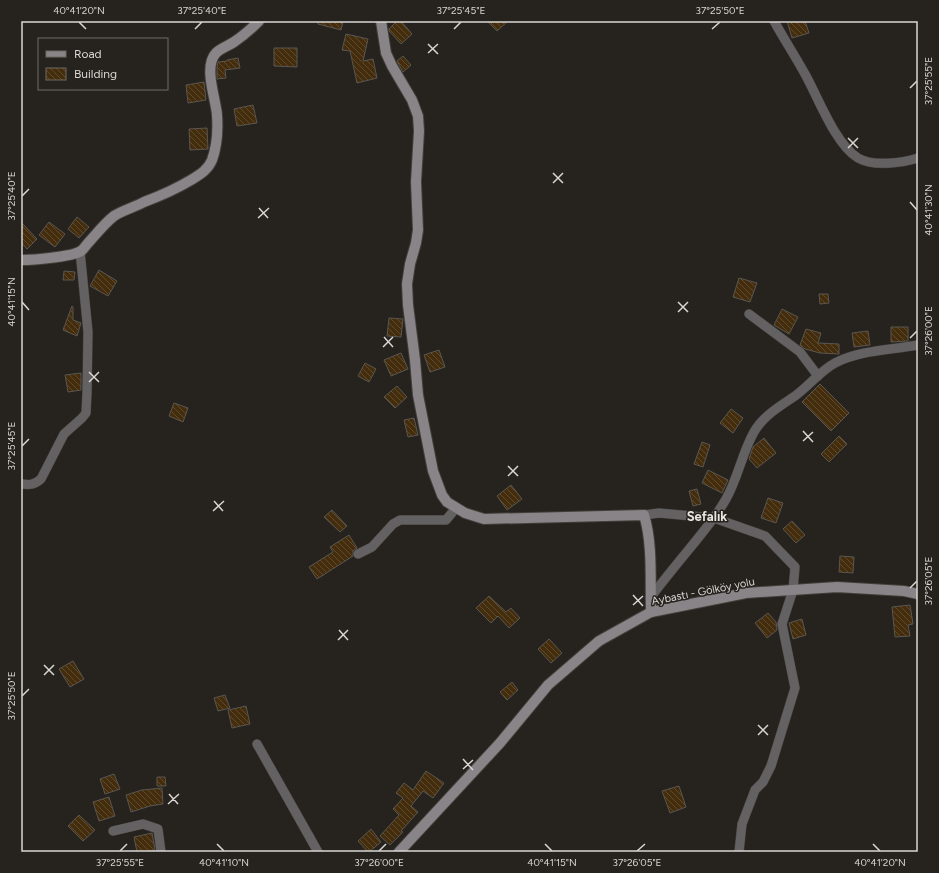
<svg xmlns="http://www.w3.org/2000/svg" width="939" height="873" font-family="Figtree,sans-serif">
<style>
.building{fill:url(#building-back-hatch);stroke:#5a5651}
.lines{fill:none;stroke-linecap:round;stroke-linejoin:round}
.street-casing{stroke:#433f3b;stroke-width:10}
.secondary-casing{stroke:#433f3b;stroke-width:12}
.street{stroke:#646163;stroke-width:9}
.secondary{stroke:#888487;stroke-width:10}
.ticks{fill:none;stroke:#d9d7d4;stroke-width:1.5}
.labels{text-anchor:middle;stroke-width:3;stroke-linejoin:round;paint-order:stroke}
.street-label{font-size:11px;fill:#d9d7d4;stroke:#26221e}
.quarter-label{font-size:13px;font-weight:bold;fill:#e7e3dd;stroke:#26221e}
.neatline{fill:none;stroke:#d9d7d4;stroke-width:1.5}
.ticks-label{font-size:10px;text-anchor:middle;fill:#d9d7d4}
</style>
<defs>
<pattern id="building-back-hatch" width="6" height="6" patternUnits="userSpaceOnUse"><rect width="6" height="6" fill="#432d0d"/><path d="M-1 5l2 2M0 0l6 6M5-1l2 2" fill="none" stroke="#5e4b2f"/></pattern>
</defs>
<rect width="100%" height="100%" fill="#26221e"/>
<!-- building -->
<g class="building">
<path d="M318 21H343L341 30 318 24Z"/>
<path d="M397 21H401L412 34 401 44 389 31V29Z"/>
<path d="M487 21H508L497 31Z"/>
<path d="M787 21H805L809 33 792 38Z"/>
<path d="M346 34 368 39 363 61 373 59 377 78 357 83 350 51 342 50Z"/>
<path d="M274 48H297V67L274 66Z"/>
<path d="M403 56 411 65 403 72 397 61Z"/>
<path d="M238 58 240 68 225 70 226 78 217 79V67L218 62 227 61V60Z"/>
<path d="M204 82 206 100 188 103 186 85Z"/>
<path d="M253 105 257 123 237 126 234 109Z"/>
<path d="M207 128 208 149 190 150 189 129Z"/>
<path d="M77 217 89 227 79 238 68 229Z"/>
<path d="M21 222 37 239 27 249 21 242Z"/>
<path d="M49 222 65 234 55 247 39 235Z"/>
<path d="M99 270 117 281 108 296 90 286Z"/>
<path d="M64 271 75 272 74 280H63Z"/>
<path d="M739 278 757 283 750 302 733 297Z"/>
<path d="M819 294H828L829 303 820 304Z"/>
<path d="M72 306 73 307V320L81 323 77 336 63 330Z"/>
<path d="M782 309 798 317 789 334 774 325Z"/>
<path d="M389 318 403 319 401 337 387 336Z"/>
<path d="M891 327H908V341L891 342Z"/>
<path d="M806 329 821 333 818 343 839 344V354L820 353 805 349 800 345Z"/>
<path d="M868 331 870 345 854 347 852 333Z"/>
<path d="M439 350 445 367 430 372 424 355Z"/>
<path d="M401 353 408 369 391 376 384 360Z"/>
<path d="M365 363 376 369 369 382 358 376Z"/>
<path d="M81 373V390L68 392 65 375Z"/>
<path d="M820 384 849 413 831 431 802 402Z"/>
<path d="M397 386 407 397 395 408 384 397Z"/>
<path d="M174 403 188 408 183 422 169 416Z"/>
<path d="M731 409 743 418 733 433 720 423Z"/>
<path d="M414 418 418 435 408 437 404 420Z"/>
<path d="M839 436 847 444 829 462 821 454Z"/>
<path d="M764 438 776 453 757 468 749 459 753 447Z"/>
<path d="M702 442 710 445 703 467 694 464Z"/>
<path d="M708 470 728 480 722 493 702 483Z"/>
<path d="M511 485 522 499 507 510 497 496Z"/>
<path d="M697 489 701 504 693 506 689 491Z"/>
<path d="M768 498 783 503 776 523 761 518Z"/>
<path d="M332 510 347 526 340 532 324 517Z"/>
<path d="M792 521 805 535 796 543 783 529Z"/>
<path d="M349 535 357 548 353 551V556L317 579 309 567 333 552 330 547Z"/>
<path d="M840 556 854 557 853 573 839 572Z"/>
<path d="M489 596 506 612 511 608 520 618 509 628 498 616 491 623 476 608Z"/>
<path d="M910 605 913 624 908 625 910 636 895 637 892 607Z"/>
<path d="M768 613 776 622 777 630 767 638 755 623Z"/>
<path d="M802 619 806 635 793 639 789 623Z"/>
<path d="M549 639 562 653 551 663 538 649Z"/>
<path d="M73 661 84 679 70 687 59 669Z"/>
<path d="M512 682 518 690 507 700 500 692Z"/>
<path d="M225 695 230 708 218 711 214 698Z"/>
<path d="M246 706 250 724 232 728 228 710Z"/>
<path d="M426 771 444 783 433 798 423 791 411 806 418 812 401 831 403 832 390 845 380 836 399 815 393 809 403 798 396 793 404 783 413 790Z"/>
<path d="M114 774 120 789 105 794 100 779Z"/>
<path d="M157 777H165L166 786H157Z"/>
<path d="M679 786 686 807 670 813 662 791Z"/>
<path d="M162 788 163 804 150 806 131 812 126 795 142 790Z"/>
<path d="M109 797 115 816 99 821 93 802Z"/>
<path d="M79 815 95 830 83 841 68 826Z"/>
<path d="M371 829 381 842 369 852H368L358 841Z"/>
<path d="M152 833 155 850 145 852H137L134 837Z"/>
</g>
<g class="lines">
<defs>
<g id="street">
<path d="M774 21C784 39 795 56 805 74 818 97 835 144 858 158 873 167 902 163 918 158"/>
<path d="M749 314 800 352 818 376"/>
<path d="M21 484C30 485 34 485 41 479L64 434 82 418 86 413 87 393 88 332 80 251"/>
<path d="M644 515 659 513 714 518 765 536 795 567 793 590 782 624 795 688 771 766 763 782 755 790 742 824 739 852"/>
<path d="M358 554 372 547 393 524 400 520H446L456 508"/>
<path d="M650 598C663 581 676 565 690 548 703 532 716 517 726 499 738 478 742 453 754 432 763 416 780 406 795 396 809 386 820 371 835 363 860 350 891 350 918 345"/>
<path d="M257 744 318 852"/>
<path d="M113 831 143 824 158 829 161 852"/>
</g>
<g id="secondary">
<path d="M381 21 386 53 392 66 412 100 418 116 419 131 416 182 418 230 416 243 410 264 407 284 408 305 415 360 418 395 433 471 442 495 447 502 465 513 484 519 644 515C653 544 650 582 651 612"/>
<path d="M21 260C32 260 72 257 81 251 84 249 86 245 89 242 97 233 105 223 114 216 123 210 135 207 144 202 160 196 176 189 191 180 199 175 208 170 212 160 217 146 218 129 217 115 216 99 203 67 216 53 221 48 228 46 234 42 243 36 251 29 259 21"/>
<path d="M399 852 500 743 548 685 599 641 651 612 746 593 837 587 904 591 918 594"/>
</g>
</defs>
<!-- street casing -->
<use href="#street" class="street-casing"/>
<!-- secondary casing -->
<use href="#secondary" class="secondary-casing"/>
<!-- street -->
<use href="#street" class="street"/>
<!-- secondary -->
<use href="#secondary" class="secondary"/>
</g>
<!-- ticks -->
<path class="ticks" d="M79 22 86 29M195 29 202 22M454 29 461 22M712 29 720 22M428 44 438 54M428 53 438 44M910 88 917 81M848 138 858 148M848 148 858 138M553 173 563 183M553 183 563 173M22 196 29 189M910 202 917 210M259 208 268 218M258 218 269 208M22 302 29 310M678 302 688 312M678 312 688 302M384 337 393 347M910 338 917 331M383 347 393 337M89 372 99 382M89 382 99 372M803 431 813 442M803 441 813 432M22 446 29 439M508 466 518 476M508 476 518 466M214 501 223 511M213 511 224 501M910 588 917 581M633 595 643 606M633 605 643 596M339 630 348 640M338 640 348 630M44 665 54 675M44 675 54 665M22 696 29 689M758 725 768 735M758 735 768 725M463 759 473 770M463 769 473 760M169 794 178 804M168 804 179 794M217 844 224 851M545 844 552 851M873 844 880 851M120 851 127 844M379 851 386 844M637 851 645 844"/>
<g class="labels">
<!-- street labels -->
<g class="street-label">
<text transform="translate(703 591) rotate(-11)" y="4">Aybastı - Gölköy yolu</text>
</g>
<!-- quarter labels -->
<g class="quarter-label">
<text x="707" y="521">Sefalık</text>
</g>
</g>
<!-- border -->
<rect width="939" height="873" fill="none" stroke="#26221e" stroke-width="44"/>
<!-- legend -->
<rect x="38" y="38" width="130" height="52" fill="#26221e" stroke="#6e6a67"/>
<rect x="46" y="51" width="20" height="6" fill="#888487" stroke="#6e6a67"/>
<text x="74" y="58" font-size="12" fill="#d9d7d4">Road</text>
<rect x="46" y="68" width="20" height="12" fill="url(#building-back-hatch)" stroke="#6e6a67"/>
<text x="74" y="78" font-size="12" fill="#d9d7d4">Building</text>
<rect x="22" y="22" width="895" height="829" class="neatline"/>
<g class="ticks-label">
<text x="79" y="14">40°41'20"N</text>
<text x="202" y="14">37°25'40"E</text>
<text x="461" y="14">37°25'45"E</text>
<text x="720" y="14">37°25'50"E</text>
<text transform="translate(928 81) rotate(-90)" y="4">37°25'55"E</text>
<text transform="translate(11 196) rotate(-90)" y="4">37°25'40"E</text>
<text transform="translate(928 210) rotate(-90)" y="4">40°41'30"N</text>
<text transform="translate(11 302) rotate(-90)" y="4">40°41'15"N</text>
<text transform="translate(928 331) rotate(-90)" y="4">37°26'00"E</text>
<text transform="translate(11 446) rotate(-90)" y="4">37°25'45"E</text>
<text transform="translate(928 581) rotate(-90)" y="4">37°26'05"E</text>
<text transform="translate(11 696) rotate(-90)" y="4">37°25'50"E</text>
<text x="120" y="866">37°25'55"E</text>
<text x="224" y="866">40°41'10"N</text>
<text x="379" y="866">37°26'00"E</text>
<text x="552" y="866">40°41'15"N</text>
<text x="637" y="866">37°26'05"E</text>
<text x="880" y="866">40°41'20"N</text>
</g>
</svg>
